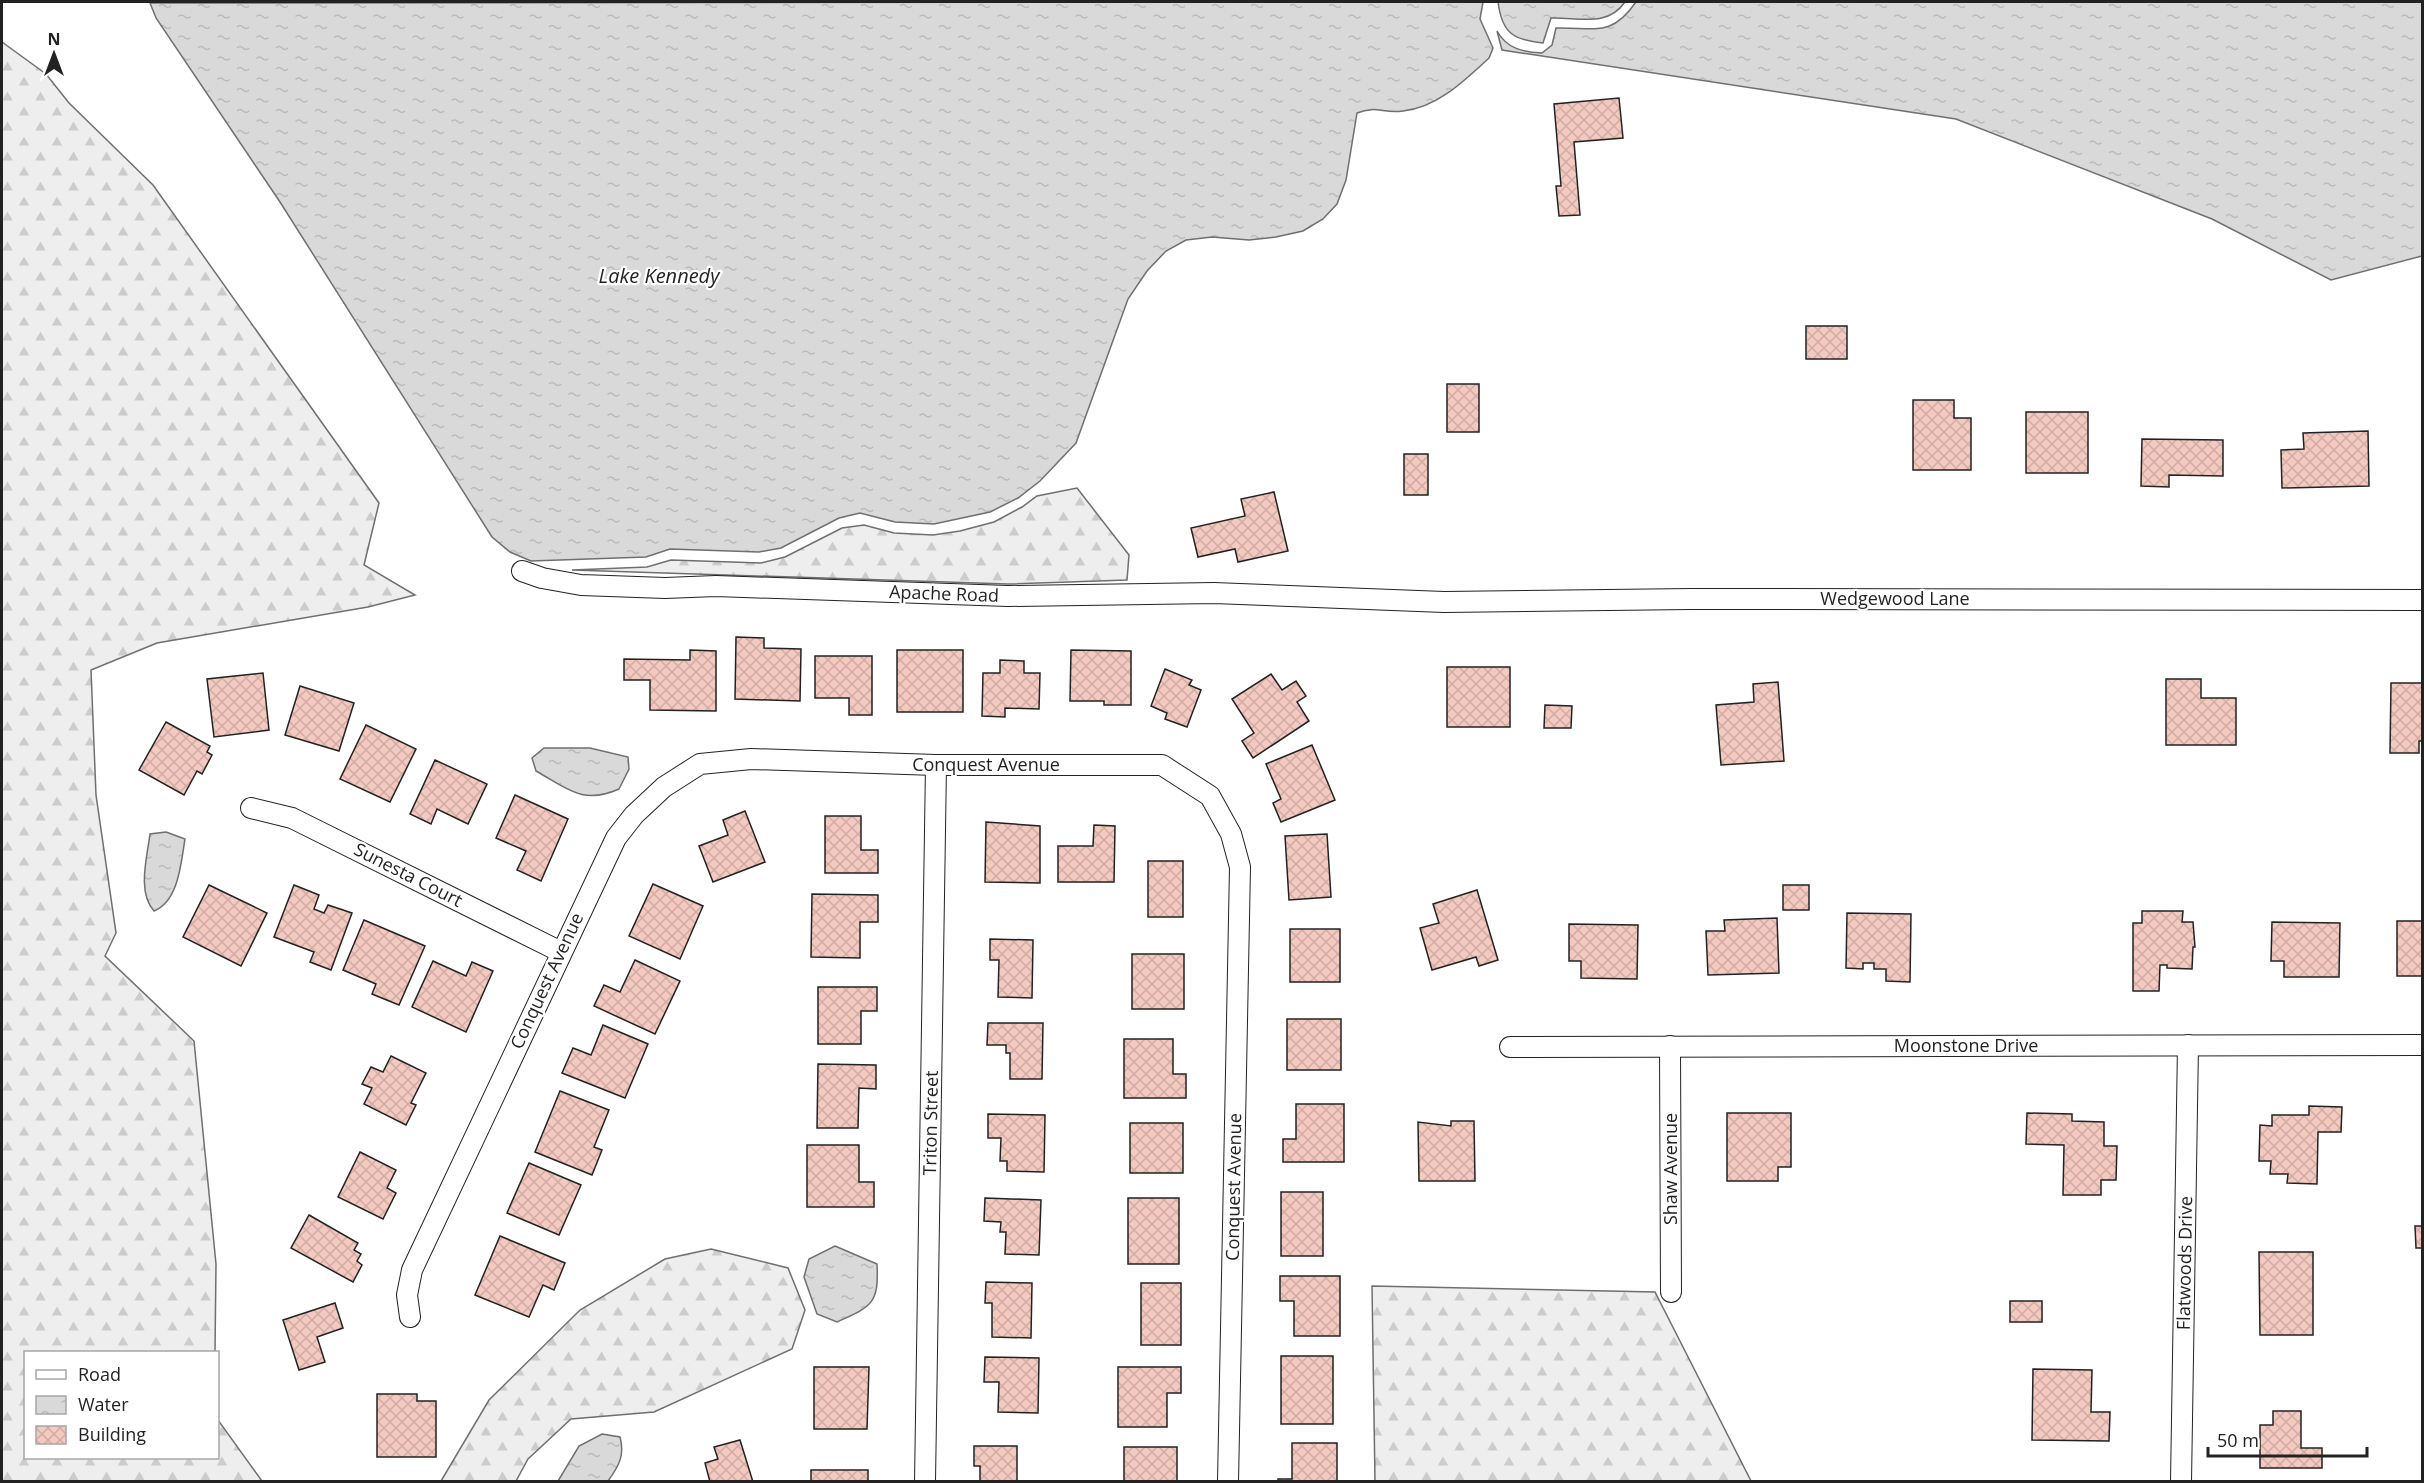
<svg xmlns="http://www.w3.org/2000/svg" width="2424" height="1483" font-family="'Open Sans',sans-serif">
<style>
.forest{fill:url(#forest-firs);stroke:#6f6f6f;stroke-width:1.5}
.water{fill:url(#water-ripples);stroke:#6f6f6f;stroke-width:1.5}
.building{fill:url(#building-cross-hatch);stroke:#222;stroke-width:1.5}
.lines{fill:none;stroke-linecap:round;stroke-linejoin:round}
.street-casing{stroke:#222;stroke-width:22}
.street{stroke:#fff;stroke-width:20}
.labels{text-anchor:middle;stroke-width:4.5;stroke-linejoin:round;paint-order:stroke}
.street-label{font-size:18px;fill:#222;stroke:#fff}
.water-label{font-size:20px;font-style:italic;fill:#222;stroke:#fff}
</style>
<defs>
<pattern id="forest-firs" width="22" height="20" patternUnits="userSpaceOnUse" patternTransform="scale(1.5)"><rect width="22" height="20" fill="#eee"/><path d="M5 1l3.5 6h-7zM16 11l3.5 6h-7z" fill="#ccc"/></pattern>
<pattern id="water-ripples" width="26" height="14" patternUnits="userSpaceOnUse" patternTransform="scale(1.5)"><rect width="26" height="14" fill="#d9d9d9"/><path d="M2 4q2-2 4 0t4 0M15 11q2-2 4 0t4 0" fill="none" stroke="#bababa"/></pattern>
<pattern id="building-cross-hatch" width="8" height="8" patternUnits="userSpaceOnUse" patternTransform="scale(1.5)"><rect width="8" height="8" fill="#f3c9c0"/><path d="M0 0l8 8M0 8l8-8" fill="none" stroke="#d0aca5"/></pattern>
</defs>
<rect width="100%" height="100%" fill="#fff"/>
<!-- forest -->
<g class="forest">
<path d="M2 42 46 74 69 103 153 185 379 503 364 565 415 595 368 607 157 643 91 670 96 795 116 933 105 956 194 1041 216 1264 215 1352H26V1458H218V1420L262 1481H2Z"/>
<path d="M1077 488 1129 555 1127 580 1008 584 572 570 647 567 671 560 761 563 785 557 842 528 864 525 894 533 933 535 960 531 994 522 1022 507 1037 496Z"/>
<path d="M711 1249 788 1268 805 1310 792 1349 654 1412 571 1419 528 1459 516 1481H441L489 1400 580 1310 665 1259Z"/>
<path d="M1372 1286 1655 1292 1751 1481H1375Z"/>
</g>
<!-- water -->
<g class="water">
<path d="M1483 2 1480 19 1493 48 1489 58C1465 80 1437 108 1403 111 1383 114 1377 105 1357 113L1346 180 1337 204 1323 219 1303 231 1276 237 1249 240 1212 237 1186 240 1166 251 1147 271 1128 299 1076 443 1040 481 1018 498 990 512 934 524 895 522 860 513 839 518 781 548 759 552 670 549 646 557 531 561 510 552 492 537 280 202 156 18 150 3Z"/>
<path d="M1498 2H1625C1607 28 1578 17 1551 18L1543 43C1513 40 1502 33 1498 2Z"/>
<path d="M1636 2H2422V256L2331 280 2212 219 1956 119 1502 50 1497 31C1507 49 1523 52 1542 53L1552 45 1556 28C1595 27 1611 38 1636 2Z"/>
<path d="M544 748H590L628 757 629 769 619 789C583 805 568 789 536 771L532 758Z"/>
<path d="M166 832 185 839C181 862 179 901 154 911 137 892 147 858 150 834Z"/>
<path d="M835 1246 877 1264C879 1304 872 1306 837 1322L817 1314 804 1277 809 1259Z"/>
<path d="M602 1434 620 1437C625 1455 619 1466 608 1481H558L579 1446Z"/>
</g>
<!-- building -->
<g class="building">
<path d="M1619 98 1623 138 1574 142 1580 215 1559 216 1556 186H1561L1554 104Z"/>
<rect x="1806" y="326" width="41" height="33"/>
<rect x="1447" y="384" width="32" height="48"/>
<path d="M1913 400H1954V418H1971V470H1913Z"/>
<rect x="2026" y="412" width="62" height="61"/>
<path d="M2368 431 2369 486 2282 488 2281 450 2304 449 2303 433Z"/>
<path d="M2142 439 2223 440V476L2169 475V487L2141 486Z"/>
<rect x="1404" y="454" width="24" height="41"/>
<path d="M1274 492 1288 551 1238 562 1235 549 1198 557 1191 528 1245 516 1241 499Z"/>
<path d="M736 637 764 638V648L801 649 800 701 735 699Z"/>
<path d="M690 650 716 651V711L650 710V680H624V659L690 660Z"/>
<rect x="897" y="650" width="66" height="62"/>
<path d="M1071 650 1131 651V705H1104V701H1070Z"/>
<path d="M815 656H872V715H849V698H815Z"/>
<path d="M1000 660 1024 661V673H1040L1039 709 1005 708V717L982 716 983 673H1000Z"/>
<rect x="1447" y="667" width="63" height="60"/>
<path d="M1165 669 1192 680 1189 685 1201 690 1187 727 1165 719 1167 713 1151 706Z"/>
<path d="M263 673 269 730 214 737 207 679Z"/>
<path d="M1271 674 1282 690 1296 681 1306 696 1297 702 1309 721 1253 758 1242 741 1254 733 1232 699Z"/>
<path d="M2166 679H2201V698H2236V745H2166Z"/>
<path d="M1778 682 1784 761 1721 765 1716 705 1754 702 1753 684Z"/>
<path d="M2391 683H2422V741H2419V753H2390Z"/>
<path d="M300 686 354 703 339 751 285 735Z"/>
<path d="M1545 705 1572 706 1571 728H1544Z"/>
<path d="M166 722 210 746 207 752 212 755 202 774 197 771 184 795 139 770Z"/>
<path d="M366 725 416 749 390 802 340 779Z"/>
<path d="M1312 745 1335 800 1281 822 1273 803 1281 799 1266 764Z"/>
<path d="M435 760 487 784 468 824 437 809 431 824 410 814Z"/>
<path d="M515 795 568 819 541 881 517 870 526 851 496 838Z"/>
<path d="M745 811 765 862 713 882 699 846 728 835 723 820Z"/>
<path d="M825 816H861V850H878V873H825Z"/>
<path d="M986 822 1040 826V883L985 882Z"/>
<path d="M1094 825 1115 826 1114 882H1058V846H1093Z"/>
<path d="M1327 834 1331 897 1289 900 1285 836Z"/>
<rect x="1148" y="861" width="35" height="56"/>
<path d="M653 884 703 906 680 959 629 936Z"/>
<path d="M209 885 267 913 241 966 183 937Z"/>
<path d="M294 885 319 895 314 909 324 913 328 905 352 913 331 970 310 962 314 952 274 937Z"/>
<rect x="1783" y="885" width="26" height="25"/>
<path d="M1477 890 1498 960 1479 966 1476 957 1432 970 1420 928 1439 923 1433 904Z"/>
<path d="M812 894 878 895V922H860V958L811 957Z"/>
<path d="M2142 911H2183L2182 922H2193L2195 947H2193L2192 969 2167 968V965H2160L2159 991H2133V923H2142Z"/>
<path d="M1847 913 1911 914 1910 982 1886 981V969H1874V963H1863V969L1846 968Z"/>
<path d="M1777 918 1779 973 1708 975 1706 931H1725L1724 920Z"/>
<path d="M364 920 425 946 399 1005 372 994 376 984 343 970Z"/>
<rect x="2397" y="921" width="25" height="55"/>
<path d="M2272 922 2340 923 2339 977H2284V961H2271Z"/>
<path d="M1569 924 1638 925 1637 979 1581 978V961H1569Z"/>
<rect x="1290" y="929" width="50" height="53"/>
<path d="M990 939 1033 940 1032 998 998 997 999 960H990Z"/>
<rect x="1132" y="954" width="52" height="55"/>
<path d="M635 960 680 981 655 1034 594 1006 604 985 620 992Z"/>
<path d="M433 961 466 976 472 962 493 971 466 1032 412 1007Z"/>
<path d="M818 987H877V1011H861V1044H818Z"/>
<rect x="1287" y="1019" width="54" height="51"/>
<path d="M988 1023H1043L1042 1079H1010V1053H1006V1045H987Z"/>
<path d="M603 1025 648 1044 625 1098 562 1073 573 1048 591 1055Z"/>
<path d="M1124 1039H1173V1074H1186V1098H1124Z"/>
<path d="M391 1056 426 1073 411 1103 416 1105 406 1125 364 1104 372 1088 362 1084 371 1067 383 1072Z"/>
<path d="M818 1064 876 1065V1089L859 1088 858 1128H817Z"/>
<path d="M560 1091 609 1110 594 1147 602 1150 592 1175 535 1152Z"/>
<path d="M1296 1104H1344V1162H1283V1139H1296Z"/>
<path d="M2309 1106 2342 1107 2341 1132H2318L2317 1184 2287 1183 2288 1174H2270L2271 1161H2259L2260 1125 2272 1126V1115H2309Z"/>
<path d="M1727 1113H1791V1167H1778V1181H1727Z"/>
<path d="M2027 1113 2072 1114V1121L2104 1122V1146H2117L2116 1180H2101V1195H2063L2064 1145 2026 1144Z"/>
<path d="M988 1114 1045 1115 1044 1172 1007 1171V1161H1000L1001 1138H988Z"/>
<path d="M1451 1121H1474L1475 1181H1419L1418 1122 1451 1126Z"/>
<rect x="1130" y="1123" width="53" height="50"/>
<path d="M807 1145H859V1182H874V1207H807Z"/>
<path d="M360 1152 396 1170 387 1188 396 1193 383 1219 338 1197Z"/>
<path d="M529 1163 581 1185 559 1235 507 1213Z"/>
<rect x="1281" y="1192" width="42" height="64"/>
<path d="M985 1198 1041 1200 1039 1255 1005 1254 1006 1232H1000L1001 1222 984 1221Z"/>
<rect x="1128" y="1198" width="51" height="66"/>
<path d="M309 1215 358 1243 354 1250 361 1254 357 1261 362 1265 353 1282 291 1248Z"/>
<path d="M2415 1226H2422V1248H2416Z"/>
<path d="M500 1236 565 1263 554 1290 543 1285 529 1317 475 1295Z"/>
<path d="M2259 1252H2313V1335H2260Z"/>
<path d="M1280 1276H1340V1336H1294V1301H1280Z"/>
<path d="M986 1282 1032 1283 1031 1338 992 1337V1303H985Z"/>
<rect x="1141" y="1283" width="40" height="62"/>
<rect x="2010" y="1301" width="32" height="21"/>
<path d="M335 1303 343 1328 317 1337 325 1362 299 1370 283 1320Z"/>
<rect x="1281" y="1356" width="52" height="68"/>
<path d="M985 1357 1039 1358 1038 1413 998 1412 999 1382H984Z"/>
<path d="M814 1367H869L867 1429H814Z"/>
<path d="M1118 1367H1181V1393H1167V1427H1118Z"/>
<path d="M2033 1369 2092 1370 2091 1412H2110L2109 1441 2032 1440Z"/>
<path d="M377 1394H417V1401H436V1457H377Z"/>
<path d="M2273 1411H2301V1448H2322V1468H2260V1425H2273Z"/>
<path d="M740 1440 753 1482H710L705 1463 718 1459 714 1447Z"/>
<path d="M1292 1443H1337V1482H1278V1479H1292Z"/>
<path d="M974 1446H1017V1482H980V1466H974Z"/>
<rect x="1124" y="1447" width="53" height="35"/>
<rect x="811" y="1470" width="57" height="12"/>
</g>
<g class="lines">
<defs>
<g id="street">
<path d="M522 571 542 578 581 585 665 588 716 586 1008 596 1214 593 1444 602 1691 599 2422 600"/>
<path d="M251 808 292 818 561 952"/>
<path d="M1670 1046 1671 1292"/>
<path d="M1510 1047 2422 1045"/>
<path d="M410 1317 407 1295 412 1270 616 838 634 815 664 787 700 764 751 759 936 765H1162L1210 796 1231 834 1240 867 1228 1482"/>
<path d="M925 1482 936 765"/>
<path d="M2181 1482 2188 1045"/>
</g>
</defs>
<!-- street casing -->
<use href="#street" class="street-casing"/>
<!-- street -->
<use href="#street" class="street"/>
</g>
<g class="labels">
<!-- street labels -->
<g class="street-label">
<text transform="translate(944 594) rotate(2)" y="6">Apache Road</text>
<text x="1895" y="605">Wedgewood Lane</text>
<text x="986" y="771">Conquest Avenue</text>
<text transform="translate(408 875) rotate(27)" y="6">Sunesta Court</text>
<text transform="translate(547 981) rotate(-65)" y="6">Conquest Avenue</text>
<text x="1966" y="1052">Moonstone Drive</text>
<text transform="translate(931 1123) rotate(-89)" y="6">Triton Street</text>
<text transform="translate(1671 1169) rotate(-90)" y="6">Shaw Avenue</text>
<text transform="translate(1234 1187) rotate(-89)" y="6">Conquest Avenue</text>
<text transform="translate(2185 1263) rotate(-89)" y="6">Flatwoods Drive</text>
</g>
<!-- water labels -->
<g class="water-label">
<text x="659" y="283">Lake Kennedy</text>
</g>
</g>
<!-- border -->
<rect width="2424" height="1483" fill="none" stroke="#222222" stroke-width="6"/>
<!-- legend -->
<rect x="24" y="1351" width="195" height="108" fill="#ffffff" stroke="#a7a7a7" stroke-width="1.5"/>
<rect x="36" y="1370" width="30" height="9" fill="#ffffff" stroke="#a7a7a7" stroke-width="1.5"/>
<text x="78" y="1381" font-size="18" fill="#222222">Road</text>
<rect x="36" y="1396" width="30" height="18" fill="url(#water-ripples)" stroke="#a7a7a7" stroke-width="1.5"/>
<text x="78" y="1411" font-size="18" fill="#222222">Water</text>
<rect x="36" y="1426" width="30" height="18" fill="url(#building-cross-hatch)" stroke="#a7a7a7" stroke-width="1.5"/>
<text x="78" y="1441" font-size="18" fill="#222222">Building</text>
<!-- north arrow -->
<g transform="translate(54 54)" stroke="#ffffff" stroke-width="4.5" paint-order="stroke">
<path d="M0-4.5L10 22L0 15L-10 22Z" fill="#222222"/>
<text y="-9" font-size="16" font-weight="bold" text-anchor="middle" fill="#222222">N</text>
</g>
<!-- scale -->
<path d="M2208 1447v9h159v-9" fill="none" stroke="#222222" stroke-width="3"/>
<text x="2217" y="1447" font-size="18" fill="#222222" stroke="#ffffff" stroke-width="4.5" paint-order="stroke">50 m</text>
</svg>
